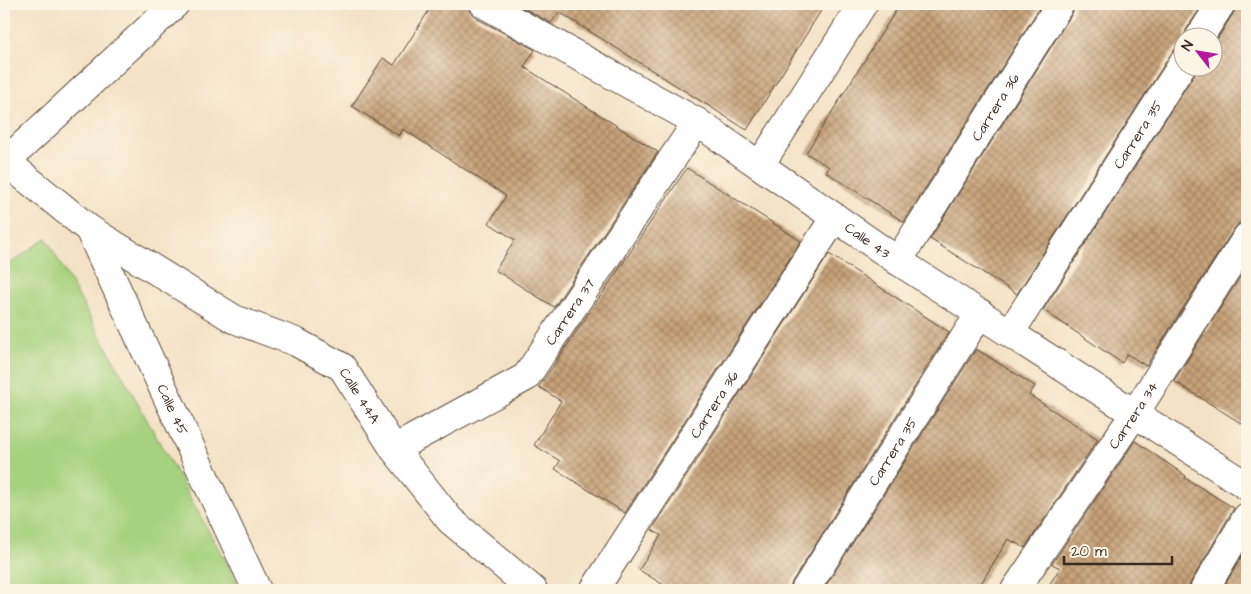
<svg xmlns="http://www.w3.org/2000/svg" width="1251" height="594" font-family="'Architects Daughter',sans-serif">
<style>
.pitch{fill:#a6d17e;stroke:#707e4e}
.building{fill:url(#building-cross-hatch)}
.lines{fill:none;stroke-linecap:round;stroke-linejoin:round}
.minor-casing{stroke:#574637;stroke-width:30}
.minor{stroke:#fff;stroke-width:28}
.labels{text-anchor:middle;stroke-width:4;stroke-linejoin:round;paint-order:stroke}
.street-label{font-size:14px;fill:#3b2a1e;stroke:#fcf5e5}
</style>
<defs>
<pattern id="building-cross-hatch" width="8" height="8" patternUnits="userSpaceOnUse" patternTransform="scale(1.25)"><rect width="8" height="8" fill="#c7a279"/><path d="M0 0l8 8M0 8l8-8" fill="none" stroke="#a38463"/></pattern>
</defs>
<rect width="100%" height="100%" fill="#fcf5e5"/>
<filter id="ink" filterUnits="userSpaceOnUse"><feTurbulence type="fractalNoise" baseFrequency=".02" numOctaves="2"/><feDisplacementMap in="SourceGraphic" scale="10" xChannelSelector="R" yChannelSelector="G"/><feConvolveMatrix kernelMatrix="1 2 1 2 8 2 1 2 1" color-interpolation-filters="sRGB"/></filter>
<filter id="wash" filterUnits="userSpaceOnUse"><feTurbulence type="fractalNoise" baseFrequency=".0096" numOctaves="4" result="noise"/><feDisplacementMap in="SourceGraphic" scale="20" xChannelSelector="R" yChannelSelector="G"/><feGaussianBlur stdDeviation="1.12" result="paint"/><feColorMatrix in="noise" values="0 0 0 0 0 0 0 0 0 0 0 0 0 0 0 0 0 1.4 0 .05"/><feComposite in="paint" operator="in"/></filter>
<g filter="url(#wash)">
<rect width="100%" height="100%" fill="#f3e2c5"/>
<!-- pitch -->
<path class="pitch" d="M46 238 237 582 222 590H4V268Z"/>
<g id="blocks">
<!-- building -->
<g class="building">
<path d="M433 4H468L470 12 476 18 535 50 524 67 658 152 554 307 495 270 515 240 489 223 506 196 403 129 399 136 352 106 383 58 394 65Z"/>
<path d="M516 4H825L747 130 559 12 551 23Z"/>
<path d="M900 4H1042L904 222 826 172 829 167 806 153Z"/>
<path d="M1075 4H1203L1186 30 1184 47 1176 48 1171 54 1017 294 930 239 1073 12Z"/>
<path d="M1236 4H1247V221L1239 223 1234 229 1146 366 1127 354 1122 363 1043 310 1198 68H1214V44L1234 12Z"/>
<path d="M687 168 801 241 625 513 555 469 560 461 534 445 561 401 539 387Z"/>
<path d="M829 254 949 332 792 582 790 590H672L639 570 661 535 652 530Z"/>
<path d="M1247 266V427L1174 381Z"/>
<path d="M976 349 1035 386 1029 395 1098 439 1025 548 1008 539 977 590H823Z"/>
<path d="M1135 441 1186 476 1185 478 1234 508 1191 582 1188 590H1046L1060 568 1052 564Z"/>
<path d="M1247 547V590H1222Z"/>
</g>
</g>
</g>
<g filter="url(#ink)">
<use href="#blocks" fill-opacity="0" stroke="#574637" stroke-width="1"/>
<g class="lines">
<defs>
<g id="minor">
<path id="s1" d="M484 4 697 122 898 261 1247 486"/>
<path d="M1199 38 1221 4"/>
<path id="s2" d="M5 161 89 229 234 319 296 342 342 367 394 449 450 520 533 590"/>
<path d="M4 163 175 4"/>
<path d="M760 165 863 4"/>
<path id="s3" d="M89 229 257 590"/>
<path id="s4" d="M898 261 1060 4"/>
<path id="s5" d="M1010 333 1184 62"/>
<path id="s6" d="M394 449 526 377 697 122"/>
<path id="s7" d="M594 590 835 217"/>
<path id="s8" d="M805 590 980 313"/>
<path id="s9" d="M1015 590 1135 413 1247 237"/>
<path d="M1204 590 1247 517"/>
</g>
</defs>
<!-- minor casing -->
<use href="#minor" class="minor-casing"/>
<!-- minor -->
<use href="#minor" class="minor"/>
</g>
</g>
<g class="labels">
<!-- street labels -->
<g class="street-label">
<text dy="5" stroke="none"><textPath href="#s4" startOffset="182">Carrera 36</textPath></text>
<text dy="5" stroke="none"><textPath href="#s5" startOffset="236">Carrera 35</textPath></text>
<text dy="5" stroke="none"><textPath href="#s1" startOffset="451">Calle 43</textPath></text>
<text dy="5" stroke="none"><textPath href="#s6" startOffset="229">Carrera 37</textPath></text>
<text dy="5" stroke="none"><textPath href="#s2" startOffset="431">Calle 44A</textPath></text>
<text dy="5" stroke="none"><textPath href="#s7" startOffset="221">Carrera 36</textPath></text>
<text dy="5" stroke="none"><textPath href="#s3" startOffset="199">Calle 45</textPath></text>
<text dy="5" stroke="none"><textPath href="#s9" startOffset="211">Carrera 34</textPath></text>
<text dy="5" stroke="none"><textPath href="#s8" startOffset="164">Carrera 35</textPath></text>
</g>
</g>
<!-- margin -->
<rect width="1251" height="594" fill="none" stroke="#fcf5e5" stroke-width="20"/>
<!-- north arrow -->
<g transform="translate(1198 52) rotate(301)"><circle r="24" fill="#fcf5e5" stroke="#afa495"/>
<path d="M0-4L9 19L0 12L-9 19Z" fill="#b5179e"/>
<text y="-8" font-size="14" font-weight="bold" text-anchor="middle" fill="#3b2a1e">N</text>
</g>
<!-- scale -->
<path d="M1064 556v8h108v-8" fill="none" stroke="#3b2a1e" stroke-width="2.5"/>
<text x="1071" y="556" font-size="15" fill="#3b2a1e" stroke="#fcf5e5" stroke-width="4" paint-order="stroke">20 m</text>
</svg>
